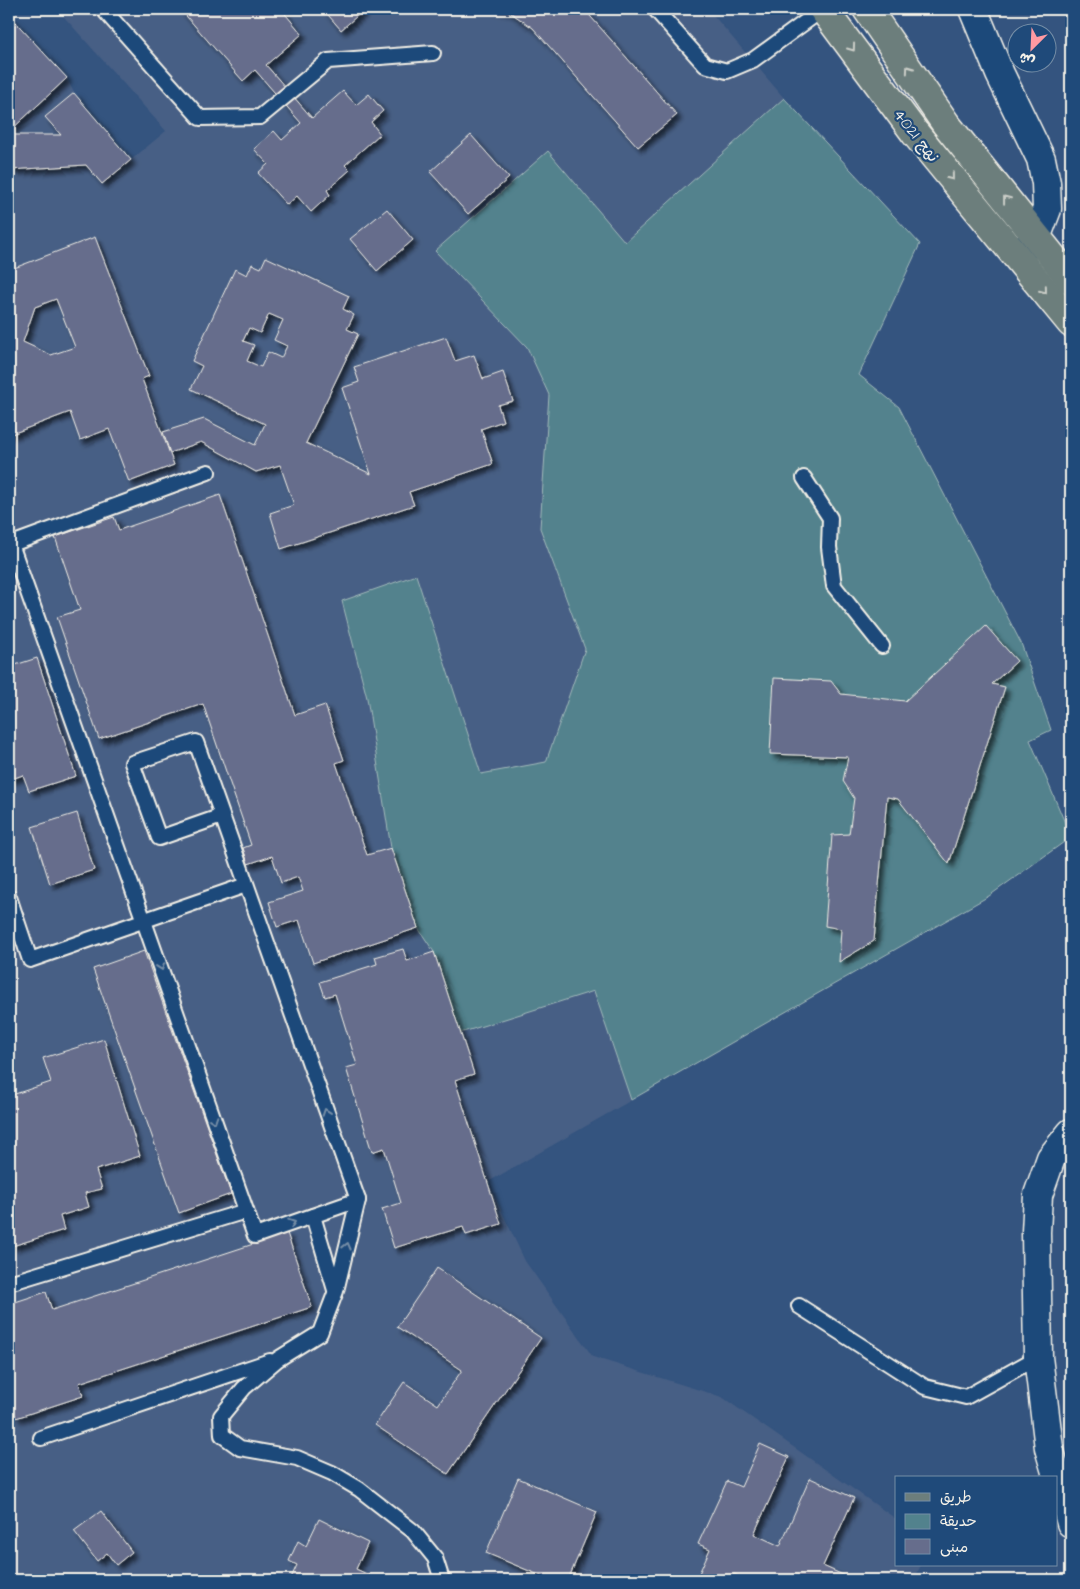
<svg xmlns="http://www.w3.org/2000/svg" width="1080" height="1589" font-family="'Architects Daughter','Playpen Sans Arabic',sans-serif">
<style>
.built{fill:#475f85}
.green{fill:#52828d;stroke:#a3baba}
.building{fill:#666d8c;stroke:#f4f1e8;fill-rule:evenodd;filter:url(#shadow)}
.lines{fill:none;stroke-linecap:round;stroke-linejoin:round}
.lane-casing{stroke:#f4f1e8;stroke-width:18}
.street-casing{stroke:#f4f1e8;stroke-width:31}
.secondary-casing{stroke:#f4f1e8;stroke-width:31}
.primary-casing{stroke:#f4f1e8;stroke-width:31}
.lane{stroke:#1f4a7a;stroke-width:14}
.street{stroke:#1f4a7a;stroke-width:28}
.secondary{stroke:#1f4a7a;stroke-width:28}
.primary{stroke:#6c7e7c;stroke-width:28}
.oneway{stroke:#cbcec8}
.oneway2{stroke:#748da6}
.labels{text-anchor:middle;stroke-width:4.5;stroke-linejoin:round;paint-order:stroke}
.street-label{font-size:16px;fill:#f4f1e8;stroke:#1f4a7a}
</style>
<defs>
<filter id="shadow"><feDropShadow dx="4.5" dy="4.5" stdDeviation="2.5" flood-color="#0009"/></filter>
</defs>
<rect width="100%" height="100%" fill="#34547f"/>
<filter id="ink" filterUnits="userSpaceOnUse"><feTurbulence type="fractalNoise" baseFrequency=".02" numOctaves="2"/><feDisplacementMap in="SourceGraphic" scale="10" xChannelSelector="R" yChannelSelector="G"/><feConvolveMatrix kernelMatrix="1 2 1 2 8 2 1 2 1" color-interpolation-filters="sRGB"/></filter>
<g filter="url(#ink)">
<!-- built -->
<path class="built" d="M57 9H708L784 98 920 244 859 375 899 407 1021 643 1051 730 1030 740 1071 837 989 896 488 1182 525 1261 593 1357 722 1397 896 1519V1565H921L914 1580H9V15L67 78 74 93 131 160 166 131Z"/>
<!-- green -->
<path class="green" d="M784 98 920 244 859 375 899 407 1021 643 1051 730 1030 740 1071 837 989 896 631 1100 594 991 460 1033 434 952 418 928 391 848 367 698 342 601 416 575 481 774 546 762 585 649 540 528 549 395 527 347 435 251 548 151 625 242Z"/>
<!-- building -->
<g class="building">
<path d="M180 9H281L302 34 266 65 312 118 343 91 356 105 369 94 383 111 371 122 380 134 345 165 350 170 327 190 330 195 311 212 297 196 287 205 258 173 268 164 254 149 274 131 282 140 301 123 255 70 243 81Z"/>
<path d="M323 9H365L341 30Z"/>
<path d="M494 9H584L677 115 638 147 533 28 508 11Z"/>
<path d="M9 15 67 78 9 132Z"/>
<path d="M74 93 131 160 102 184 86 165 10 170 9 135H61L45 117Z"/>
<path d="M471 135 509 178 468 214 430 172Z"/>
<path d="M387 209 413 240 377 271 350 239Z"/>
<path d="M95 237 149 376 142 379 174 465 129 482 109 429 80 440 70 412 9 435V270ZM56 299 75 347 51 355 23 342 35 307Z"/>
<path d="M266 257 349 296 343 309 354 315 347 329 358 334 306 443 371 474 342 388 359 382 354 367 446 337 455 361 474 355 483 379 503 372 513 401 498 405 503 421 481 429 493 464 409 492 414 505 281 549 270 513 294 505 280 465 256 472 201 442 170 453 163 432 204 419 255 445 265 424 191 389 202 366 192 361 235 269 247 275 252 264 261 268ZM269 314 283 320 274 340 287 346 281 358 268 352 261 367 247 361 254 345 243 341 249 328 260 333Z"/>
<path d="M220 495 295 715 325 705 344 760 336 763 367 855 391 848 418 928 313 963 299 920 277 927 269 902 303 891 298 877 281 883 272 856 248 864 243 848 251 845 203 704 99 739 57 617 80 610 55 537 114 517 119 530Z"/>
<path d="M986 626 1017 661 992 684 1005 687 949 864 898 799 887 797 874 941 839 962 841 929 825 926 832 835 849 834 854 798 843 781 848 757 770 754 774 678 831 681 841 694 905 701Z"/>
<path d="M37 658 76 776 29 791 23 775 9 780V667Z"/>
<path d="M77 813 94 870 50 884 32 827Z"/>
<path d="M403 949 407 961 434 952 474 1074 455 1080 501 1224 466 1235 463 1227 394 1248 382 1209 401 1203 384 1148 372 1152 346 1068 357 1065 335 994 325 997 320 982 377 964 375 957Z"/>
<path d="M144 951 231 1194 179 1213 93 969Z"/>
<path d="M104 1039 140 1156 96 1170 102 1189 85 1193 89 1207 60 1216 64 1230 9 1247V1096L51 1082 43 1058Z"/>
<path d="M287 1233 312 1307 79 1383 83 1396 16 1418 9 1396V1304L46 1292 52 1310Z"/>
<path d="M437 1268 541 1338 448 1474 375 1425 404 1382 438 1405 462 1370 397 1327Z"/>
<path d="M760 1444 789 1457 754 1534 780 1546 810 1478 854 1498 823 1566 854 1580H748L734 1574 731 1580H696L710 1549 698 1544 727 1481 741 1487Z"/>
<path d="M518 1478 597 1512 568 1580H551L486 1553Z"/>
<path d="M101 1511 132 1552 116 1565 107 1553 97 1561 74 1531Z"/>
<path d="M319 1519 368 1543 356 1569 380 1580H290L297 1565 289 1561 298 1541 306 1546Z"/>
</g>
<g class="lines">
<defs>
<g id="lane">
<path d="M103 9 200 118 260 117 328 61 433 53"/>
<path d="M655 9 705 65 727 71 753 60 823 9"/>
<path d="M804 478 830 518 829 547 834 586 882 646"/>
<path d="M11 544 255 1236 358 1200 196 742 132 763 159 838 222 816"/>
<path d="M9 545 208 472"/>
<path d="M9 897 30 960 246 885"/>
<path d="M358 1200 336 1291 320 1333 278 1359 244 1388 221 1416 222 1435 240 1448 297 1458 332 1473 359 1489 413 1531 435 1558 442 1580"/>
<path d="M313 1216 335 1290"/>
<path d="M9 1283 246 1211"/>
<path d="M799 1306 925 1387 966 1397 1038 1357"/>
<path d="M41 1438 270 1361"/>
</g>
<path id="street" d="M1071 1523 1049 1448 1038 1357 1036 1232 1038 1195 1051 1158 1071 1133"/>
<path id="secondary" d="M973 9 1000 74 1041 159 1046 183 1047 209 1036 238 1022 251"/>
<g id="primary">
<path d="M823 9 915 133 1071 323"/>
<path d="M867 9 946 124 1071 280"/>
</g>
</defs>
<!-- lane casing -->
<use href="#lane" class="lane-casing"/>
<!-- street casing -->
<use href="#street" class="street-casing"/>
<!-- secondary casing -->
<use href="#secondary" class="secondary-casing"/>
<!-- primary casing -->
<use href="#primary" class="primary-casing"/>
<!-- lane -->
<use href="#lane" class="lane"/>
<!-- street -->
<use href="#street" class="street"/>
<!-- secondary -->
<use href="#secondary" class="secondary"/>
<!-- primary -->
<use href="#primary" class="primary"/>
</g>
<!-- one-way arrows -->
<defs><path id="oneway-chevron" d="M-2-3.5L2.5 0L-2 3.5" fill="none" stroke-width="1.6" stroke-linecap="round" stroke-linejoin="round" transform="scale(1.25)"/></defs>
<g class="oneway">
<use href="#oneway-chevron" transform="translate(852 48) rotate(54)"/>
<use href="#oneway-chevron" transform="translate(909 69) rotate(-125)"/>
<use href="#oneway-chevron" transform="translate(951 177) rotate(51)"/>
<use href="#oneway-chevron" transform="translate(1006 199) rotate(-128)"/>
<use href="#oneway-chevron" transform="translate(1044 290) rotate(51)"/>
</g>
<g class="oneway2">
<use href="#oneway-chevron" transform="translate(161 967) rotate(71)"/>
<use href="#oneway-chevron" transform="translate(326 1112) rotate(-109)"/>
<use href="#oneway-chevron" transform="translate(214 1120) rotate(71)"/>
<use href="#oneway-chevron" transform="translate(292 1223) rotate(-19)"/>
<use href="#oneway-chevron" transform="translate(347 1246) rotate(-76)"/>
</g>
</g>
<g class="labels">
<!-- street labels -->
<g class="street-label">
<text transform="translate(917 135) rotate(52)" y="6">نهج 4021</text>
</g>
</g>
<!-- margin -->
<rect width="1080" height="1589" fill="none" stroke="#1f4a7a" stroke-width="30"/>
<rect x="15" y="15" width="1050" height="1559" fill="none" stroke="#f4f1e8" stroke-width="2" filter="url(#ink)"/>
<!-- legend -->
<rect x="895" y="1476" width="162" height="90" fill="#1f4a7a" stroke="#748da6"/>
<rect x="905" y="1493" width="25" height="8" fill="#6c7e7c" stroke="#748da6"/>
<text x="940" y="1502" font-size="15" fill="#f4f1e8">طريق</text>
<rect x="905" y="1514" width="25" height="15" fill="#52828d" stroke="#748da6"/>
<text x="940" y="1526" font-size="15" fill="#f4f1e8">حديقة</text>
<rect x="905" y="1539" width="25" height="15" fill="#666d8c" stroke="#748da6"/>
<text x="940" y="1552" font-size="15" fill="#f4f1e8">مبنى</text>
<!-- north arrow -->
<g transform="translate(1032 48) rotate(204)"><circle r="24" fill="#1f4a7a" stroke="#748da6"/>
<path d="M0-4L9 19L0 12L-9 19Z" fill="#ff9aa2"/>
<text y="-8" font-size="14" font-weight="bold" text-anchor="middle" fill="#f4f1e8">ش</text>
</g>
</svg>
